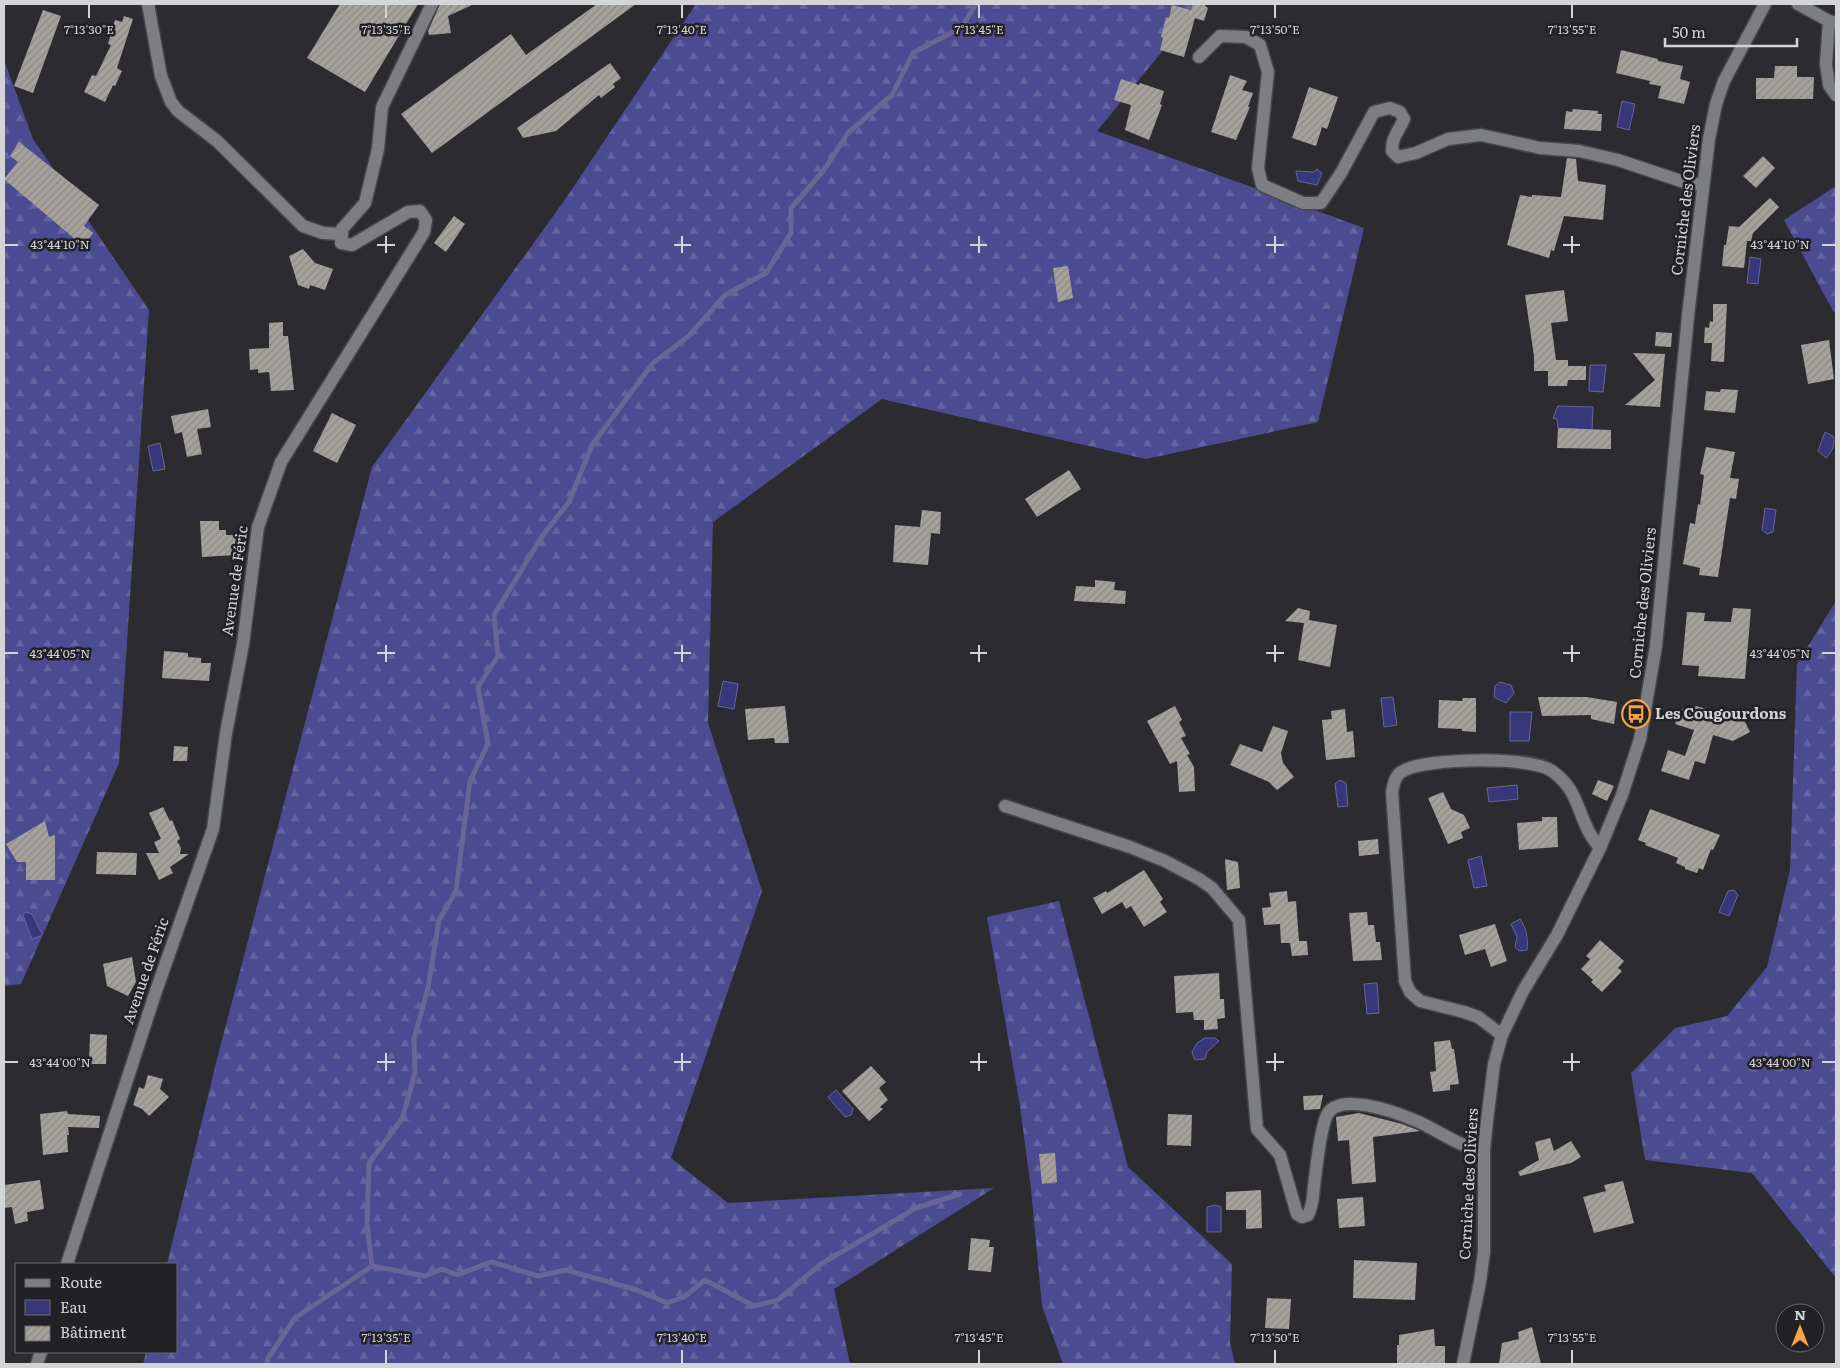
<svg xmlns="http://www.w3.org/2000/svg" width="1840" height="1368" font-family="Literata,serif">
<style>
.forest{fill:url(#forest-firs)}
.water{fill:#39377b;stroke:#676696}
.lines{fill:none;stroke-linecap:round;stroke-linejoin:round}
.stream{stroke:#676696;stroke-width:5}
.building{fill:url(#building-hatch)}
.minor-casing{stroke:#464749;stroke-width:15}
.tertiary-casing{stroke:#464749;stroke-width:15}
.minor{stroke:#7d7e82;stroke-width:12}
.tertiary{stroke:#7d7e82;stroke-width:12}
.ticks{fill:none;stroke:#d3d4d6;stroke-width:2}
.labels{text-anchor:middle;stroke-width:5;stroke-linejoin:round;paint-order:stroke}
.street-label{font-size:15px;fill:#d3d4d6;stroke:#222226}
.poi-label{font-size:15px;font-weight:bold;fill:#d3d4d6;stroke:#222226;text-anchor:start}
.ticks-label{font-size:12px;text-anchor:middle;fill:#d3d4d6;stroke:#222226;stroke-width:5;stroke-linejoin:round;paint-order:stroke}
</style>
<defs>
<pattern id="forest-firs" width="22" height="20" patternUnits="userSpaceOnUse" patternTransform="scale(1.25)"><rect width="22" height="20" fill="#4b4b91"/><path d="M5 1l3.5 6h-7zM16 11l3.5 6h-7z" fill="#6464a0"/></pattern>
<pattern id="building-hatch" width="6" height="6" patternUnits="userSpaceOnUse" patternTransform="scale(1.25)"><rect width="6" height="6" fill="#a5a19d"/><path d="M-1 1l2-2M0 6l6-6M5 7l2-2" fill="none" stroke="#8c8986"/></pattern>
</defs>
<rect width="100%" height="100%" fill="#2c2c30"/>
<!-- forest -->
<g class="forest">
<path d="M696 4H1201L1097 131 1364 228 1318 422 1146 459 882 399 713 522 708 723 762 891 671 1158 728 1203 994 1188 834 1289 850 1364H143L146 1352H176V1264H167L217 1059 372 467 564 201Z"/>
<path d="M4 60 33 139 149 310 119 763 21 984 4 986Z"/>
<path d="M1836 186V314L1833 311 1784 220Z"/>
<path d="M1836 601V1278L1752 1173 1645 1160 1631 1073 1675 1028 1727 1016 1767 967 1790 870 1797 664Z"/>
<path d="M1059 901 1128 1167 1232 1264 1230 1343 1235 1364H1063L1042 1306 1031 1189 1020 1106 987 917Z"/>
</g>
<!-- water -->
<g class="water">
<path d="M1622 101 1635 104 1629 130 1617 127Z"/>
<path d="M1317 169 1322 173 1317 185 1298 181 1296 171 1314 172Z"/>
<path d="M1750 257 1761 259 1758 284 1747 283Z"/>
<path d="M1590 365H1606L1603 392 1589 391Z"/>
<path d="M1558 406 1593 407 1592 430 1558 428 1557 419 1553 418Z"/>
<path d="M1825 432 1833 436C1835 446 1833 450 1826 458L1818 451Z"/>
<path d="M160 443 165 469 153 471 148 446Z"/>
<path d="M1765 508 1776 510 1773 532 1767 534 1762 530Z"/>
<path d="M723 681 738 684 734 709 718 706Z"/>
<path d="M1500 682 1511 685 1514 693 1506 703 1494 697 1495 686Z"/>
<path d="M1393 697 1397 725 1384 727 1381 698Z"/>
<path d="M1510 712H1532L1529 741H1510Z"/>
<path d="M1340 780 1346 783 1348 806 1338 807 1335 784Z"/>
<path d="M1517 785 1518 799 1489 802 1487 788Z"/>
<path d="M1481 856 1487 886 1474 888 1468 860Z"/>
<path d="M1734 890 1738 895 1729 916 1719 912 1728 891Z"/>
<path d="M26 912 32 914 42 934 41 936 32 939 23 915Z"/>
<path d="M1520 919C1527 930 1528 937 1527 950L1519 951 1515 947 1517 937 1511 924Z"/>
<path d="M1377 983 1379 1013 1367 1014 1364 984Z"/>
<path d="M1205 1038H1215L1219 1041 1207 1052 1205 1059 1195 1060 1192 1052 1197 1043Z"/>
<path d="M836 1090 853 1109 851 1115 845 1117 828 1097Z"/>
<path d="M1215 1205 1221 1207V1232H1207V1207Z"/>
</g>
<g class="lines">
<!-- stream -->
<g class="stream">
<path d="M372 1266 425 1276 442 1269 457 1275 491 1262 538 1276 566 1270 637 1290 667 1303 684 1297 705 1280 754 1306 778 1300 821 1264 916 1208 960 1194"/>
<path d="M267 1364 268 1358 295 1318 372 1266 367 1224 369 1163 402 1119 415 1073 414 1039 428 988 439 920 456 891 470 781 488 744 478 687 498 656 494 615 543 535 569 502 592 445 653 363 689 336 725 295 766 273 791 233V208L824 170 848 133 892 95 913 53 962 27 976 4"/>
</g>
</g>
<!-- building -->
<g class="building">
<path d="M340 4H418L365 92 307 58Z"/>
<path d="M440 4H474L448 16 451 33 429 35 428 31Z"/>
<path d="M597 4H636L432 153 401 114 511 34 526 55Z"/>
<path d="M1193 4H1203L1208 8 1204 21 1195 18 1184 57 1160 50 1163 38 1161 37 1166 17 1169 18 1172 5 1191 10Z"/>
<path d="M43 10 61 16 33 93 14 86Z"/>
<path d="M124 16 133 19 117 68 122 71 115 86 113 85 105 102 84 92 92 75 96 76 111 45 108 44 115 20 122 22Z"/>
<path d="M1621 50 1658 59V61L1683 66 1680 79 1690 82 1684 104 1658 98 1661 86 1649 84 1650 81 1616 73Z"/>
<path d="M610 63 621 78 613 84 615 87 601 98 599 95 556 131 523 138 517 128Z"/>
<path d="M1775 66H1797V77H1814L1813 99H1756V78H1774Z"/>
<path d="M1230 75 1247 81 1242 90 1253 93 1248 107H1250L1236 140 1211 132Z"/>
<path d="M1121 79 1139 85 1140 83 1164 91 1160 104 1162 105 1149 140 1125 130 1131 105 1114 100Z"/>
<path d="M1309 87 1338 97 1327 129 1322 127 1316 146 1292 138Z"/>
<path d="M1573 109 1598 111V114H1602L1601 131 1564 129 1566 111 1572 112Z"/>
<path d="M19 142 99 205 84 226 93 233 83 246 4 179 18 162 10 156Z"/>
<path d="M1763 156 1775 168 1756 188 1743 176Z"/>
<path d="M1567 158 1576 159 1578 181 1606 185 1603 220 1564 216 1554 251 1551 250 1549 258 1507 245 1520 195 1532 197V195L1561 197Z"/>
<path d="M1770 198 1779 207 1753 233 1751 241H1747L1744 268 1722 266 1724 245H1726L1729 226 1739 227Z"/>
<path d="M454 216 465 224 446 252 434 243Z"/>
<path d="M303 249 315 263 333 269 325 290 310 285 309 289 298 285 289 256Z"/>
<path d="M1068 266 1073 298 1058 302 1053 268Z"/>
<path d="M1564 290 1568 321 1551 323 1556 360H1568V366H1586V380H1568L1567 386H1548V371H1534V356L1525 295Z"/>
<path d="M1713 304H1727L1724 362 1711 361 1712 343H1704L1705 327 1709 328 1710 321 1713 322Z"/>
<path d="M283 322V336H288L294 390 271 391 269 372 258 373V369L250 370 249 349 269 348V323Z"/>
<path d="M1656 332 1672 333 1671 347 1655 346Z"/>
<path d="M1829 340 1834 379 1808 384 1801 345Z"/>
<path d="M1633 353 1665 354 1660 407 1625 405 1655 380Z"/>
<path d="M1721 389 1738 390 1735 413 1704 410 1706 391 1720 392Z"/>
<path d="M208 409 211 427 197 429 202 454 187 457 182 432 175 434 171 416Z"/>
<path d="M332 413 356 425 337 463 313 451Z"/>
<path d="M1558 428 1611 430V449L1557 448Z"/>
<path d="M1706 447 1735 452 1730 478 1739 479 1736 499 1730 498 1718 577 1699 575 1700 568 1683 564 1690 523 1695 524 1698 504 1700 505 1704 475 1700 474Z"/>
<path d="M1069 470 1081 489 1037 517 1025 499Z"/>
<path d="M922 510 941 512 940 534 931 533 928 565 893 562 895 525 920 527Z"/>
<path d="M200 521H219V530H226V535H236V555L202 557Z"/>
<path d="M1095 580 1115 582 1114 590 1126 591 1125 604 1074 601 1076 586 1095 587Z"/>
<path d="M1298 608 1310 611 1309 620 1337 625 1330 667 1298 660 1304 623 1285 621Z"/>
<path d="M1733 608 1751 609 1745 679 1698 676 1699 666 1682 665 1687 612 1705 613 1704 621 1731 622Z"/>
<path d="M164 651 188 653V657L201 658V663H211L209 681 162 678Z"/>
<path d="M1538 697H1587L1617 702 1614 724 1591 719V715L1542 716Z"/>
<path d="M1463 698H1476V732L1462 731V729L1438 728 1439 700 1462 701Z"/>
<path d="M785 706 789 743H775L774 738 748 740 745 709Z"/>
<path d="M1175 706 1182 720 1179 722 1186 736 1181 738 1190 754 1187 755 1194 767 1195 791 1179 792 1177 761 1170 764 1147 721Z"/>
<path d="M1687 706 1690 710 1696 706 1744 720 1750 732 1733 741 1713 735 1705 764 1695 761 1689 780 1661 771 1668 750 1685 756 1694 730 1675 724 1679 711Z"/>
<path d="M1345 709 1347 732 1353 731 1355 757 1326 760 1322 720 1332 719 1331 711Z"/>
<path d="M1273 726 1288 731 1281 753 1283 763 1294 777 1277 790 1269 782 1230 765 1240 744 1262 752Z"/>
<path d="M174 746 188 747 187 761H173Z"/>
<path d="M1598 780 1614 786 1607 801 1592 794Z"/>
<path d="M1443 792 1451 809 1464 815 1470 828 1461 832 1463 838 1448 844 1428 798Z"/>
<path d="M163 807 170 821 172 820 180 839 177 841 181 848 180 854H189L170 867 173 873 159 880 146 853H159L154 842 161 839 149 813Z"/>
<path d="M1650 809 1720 835 1713 850 1711 849 1703 870 1699 868 1697 873 1685 869V867L1676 863 1678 858 1645 845 1646 843 1638 840Z"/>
<path d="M1542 817H1557L1558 847 1519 850 1517 823 1542 821Z"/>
<path d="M45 821 49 837 55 835V880H26V862H17L6 844Z"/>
<path d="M1378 839 1379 854 1359 856 1358 841Z"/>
<path d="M97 852 137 853 136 875 96 874Z"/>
<path d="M1225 859 1238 862 1240 888 1227 890Z"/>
<path d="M1144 870 1163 899 1160 902 1167 912 1144 927 1131 906 1126 909 1122 902 1102 914 1093 898 1106 891 1107 893Z"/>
<path d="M1287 891 1288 902 1296 901 1299 941H1307L1308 955 1292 956 1290 943H1281L1280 924 1264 925 1262 908 1271 907 1269 893Z"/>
<path d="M1367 912 1368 925H1374L1376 942H1380L1382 960 1353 961 1349 913Z"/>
<path d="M1495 924 1507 961 1491 967 1485 949 1465 955 1459 935Z"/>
<path d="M1600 940 1624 961 1618 968 1622 971 1602 992 1591 982 1593 980 1581 969 1590 959 1586 956Z"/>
<path d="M132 957 136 982 128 996 107 986 103 964Z"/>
<path d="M1219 973 1220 999H1224L1225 1018 1217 1019 1218 1029 1204 1030V1020H1194L1193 1012 1176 1013 1174 976Z"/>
<path d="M90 1034 107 1035 106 1064H89Z"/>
<path d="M1450 1040 1452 1049H1454L1459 1084 1450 1085V1090L1433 1092 1430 1072 1436 1071 1434 1042Z"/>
<path d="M871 1066 886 1082 879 1088 888 1100 880 1107 883 1109 869 1121 842 1091Z"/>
<path d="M148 1075 163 1079 160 1089 169 1097 149 1116 142 1109 133 1105 139 1087 144 1089Z"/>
<path d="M1323 1095 1320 1109 1304 1110 1303 1096Z"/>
<path d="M67 1111 68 1114 100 1116 99 1128 68 1127 69 1135H67L68 1152 43 1155 40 1114Z"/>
<path d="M1359 1113 1402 1124 1420 1131 1373 1137 1376 1182 1352 1184 1349 1140 1338 1141 1336 1117Z"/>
<path d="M1168 1114 1192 1115 1191 1146 1167 1145Z"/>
<path d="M1550 1138 1554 1151 1571 1141 1581 1157 1571 1163 1520 1176 1518 1172 1539 1160 1535 1142Z"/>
<path d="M1055 1153 1057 1182 1042 1184 1039 1154Z"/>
<path d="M40 1180 44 1209 27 1212 28 1221 15 1224 12 1207 4 1208V1185Z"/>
<path d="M1623 1181 1634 1223 1594 1233 1583 1197 1606 1191 1604 1185Z"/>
<path d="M1261 1190 1262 1228 1246 1229V1210H1226V1192Z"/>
<path d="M1363 1197 1365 1226 1339 1228 1337 1199Z"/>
<path d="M971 1238 990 1240 989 1247H994L991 1272 968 1270Z"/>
<path d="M1354 1260 1417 1263 1415 1300 1353 1298Z"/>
<path d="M1267 1298 1291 1299 1289 1329 1265 1328Z"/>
<path d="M1532 1327 1541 1364H1499L1502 1343 1519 1339 1518 1332Z"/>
<path d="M1434 1329 1435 1346H1445V1364H1397V1345H1399V1335Z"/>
</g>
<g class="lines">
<defs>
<g id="minor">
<path d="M148 4 161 76 171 102 178 111 217 141 303 226 323 233 342 234"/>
<path d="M1798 4 1829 21 1836 23"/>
<path d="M1829 21 1826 64 1829 85 1836 95"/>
<path d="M1199 57 1220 36 1246 37 1260 45 1268 72 1258 168 1262 185 1303 203H1321L1341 173 1374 112 1390 108 1400 112 1404 119C1398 133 1392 136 1392 151L1398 157 1416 153 1448 139 1481 135 1540 148 1579 151 1618 160 1684 182 1703 185"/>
<path d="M1005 806 1130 847 1165 861 1199 879 1212 888 1239 920 1257 1129 1280 1155 1297 1214 1302 1217 1308 1215C1313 1206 1313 1196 1314 1186 1317 1165 1319 1136 1326 1117 1336 1090 1395 1112 1414 1120 1432 1127 1448 1139 1466 1146 1471 1149 1478 1149 1484 1150"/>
<path d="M1502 1035 1478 1017 1464 1012 1420 1001 1410 992 1405 981 1392 792C1394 783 1395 774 1405 770 1428 758 1531 756 1552 771 1577 789 1576 807 1589 832 1592 838 1596 843 1600 848"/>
<path d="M67 1264 156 991 213 829 226 733 243 644 258 527 281 462 424 232 426 220 420 211 408 212 352 245 341 243 342 229 365 203 378 149 382 107 432 4"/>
<path d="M37 1364 41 1352"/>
</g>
<path id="tertiary" d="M1463 1364 1480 1282 1484 1252V1150L1487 1121 1494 1064 1502 1035 1523 991 1557 935 1600 848 1622 795 1640 739 1656 646 1688 316 1709 139 1716 104 1724 81 1765 4"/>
</defs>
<!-- minor casing -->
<use href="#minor" class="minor-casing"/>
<!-- tertiary casing -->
<use href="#tertiary" class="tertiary-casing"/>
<!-- minor -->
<use href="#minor" class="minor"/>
<!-- tertiary -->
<use href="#tertiary" class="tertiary"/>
</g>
<!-- ticks -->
<path class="ticks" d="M89 5V18M386 5V18M682 5V18M979 5V18M1275 5V18M1572 5V18M386 236V253M682 236V253M979 236V253M1275 236V253M1572 236V253M5 245H18M377 245H395M674 245H691M970 245H987M1266 245H1284M1563 245H1580M1822 245H1835M386 645V662M682 645V662M979 645V662M1275 645V662M1572 645V662M5 653H18M377 653H395M674 653H691M970 653H987M1266 653H1284M1563 653H1580M1822 653H1835M386 1053V1071M682 1053V1071M979 1053V1071M1275 1053V1071M1572 1053V1071M5 1062H18M377 1062H395M674 1062H691M970 1062H987M1266 1062H1284M1563 1062H1580M1822 1062H1835M386 1350V1363M682 1350V1363M979 1350V1363M1275 1350V1363M1572 1350V1363"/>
<!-- icons -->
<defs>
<symbol id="bus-ring" viewBox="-11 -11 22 22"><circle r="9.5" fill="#222226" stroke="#f5a345" stroke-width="1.5"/><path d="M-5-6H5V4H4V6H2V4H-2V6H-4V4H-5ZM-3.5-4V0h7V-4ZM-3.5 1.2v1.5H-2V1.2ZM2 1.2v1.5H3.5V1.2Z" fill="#f5a345"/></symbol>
</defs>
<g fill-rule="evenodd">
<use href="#bus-ring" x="1620" y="698" width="32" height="32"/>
</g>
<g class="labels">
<!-- street labels -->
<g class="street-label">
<text transform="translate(1686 200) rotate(-83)" y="5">Corniche des Oliviers</text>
<text transform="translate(235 581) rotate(-82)" y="5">Avenue de Féric</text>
<text transform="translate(1643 603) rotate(-84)" y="5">Corniche des Oliviers</text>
<text transform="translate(146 971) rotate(-71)" y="5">Avenue de Féric</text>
<text transform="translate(1469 1184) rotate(-87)" y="5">Corniche des Oliviers</text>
</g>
<!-- poi labels -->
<g class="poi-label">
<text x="1655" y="719">Les Cougourdons</text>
</g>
</g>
<g class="ticks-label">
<text x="89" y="34">7°13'30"E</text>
<text x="386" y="34">7°13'35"E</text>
<text x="682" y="34">7°13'40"E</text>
<text x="979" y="34">7°13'45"E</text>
<text x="1275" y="34">7°13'50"E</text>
<text x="1572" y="34">7°13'55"E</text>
<text x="60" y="249">43°44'10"N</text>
<text x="1780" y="249">43°44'10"N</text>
<text x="60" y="658">43°44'05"N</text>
<text x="1780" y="658">43°44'05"N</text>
<text x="60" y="1067">43°44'00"N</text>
<text x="1780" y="1067">43°44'00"N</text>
<text x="386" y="1342">7°13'35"E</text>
<text x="682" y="1342">7°13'40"E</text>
<text x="979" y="1342">7°13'45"E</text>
<text x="1275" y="1342">7°13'50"E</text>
<text x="1572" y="1342">7°13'55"E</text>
</g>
<!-- border -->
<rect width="1840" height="1368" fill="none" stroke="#d3d4d6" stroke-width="10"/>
<!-- legend -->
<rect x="15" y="1263" width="162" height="90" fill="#222226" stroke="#69696c"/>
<rect x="25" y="1279" width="25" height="8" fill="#7d7e82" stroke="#69696c"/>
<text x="60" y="1288" font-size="15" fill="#d3d4d6">Route</text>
<rect x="25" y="1300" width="25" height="15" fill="#39377b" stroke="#69696c"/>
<text x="60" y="1313" font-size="15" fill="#d3d4d6">Eau</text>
<rect x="25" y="1326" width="25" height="15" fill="url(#building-hatch)" stroke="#69696c"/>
<text x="60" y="1338" font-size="15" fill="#d3d4d6">Bâtiment</text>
<!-- north arrow -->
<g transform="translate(1800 1328)"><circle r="24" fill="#222226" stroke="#69696c"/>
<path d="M0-4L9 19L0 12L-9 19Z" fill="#f5a345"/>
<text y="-8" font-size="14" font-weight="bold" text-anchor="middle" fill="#d3d4d6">N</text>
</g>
<!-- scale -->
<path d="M1665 38v8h132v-8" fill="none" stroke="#d3d4d6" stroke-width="2.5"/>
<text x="1672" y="38" font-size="15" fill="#d3d4d6" stroke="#222226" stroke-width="4" paint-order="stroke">50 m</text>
</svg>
